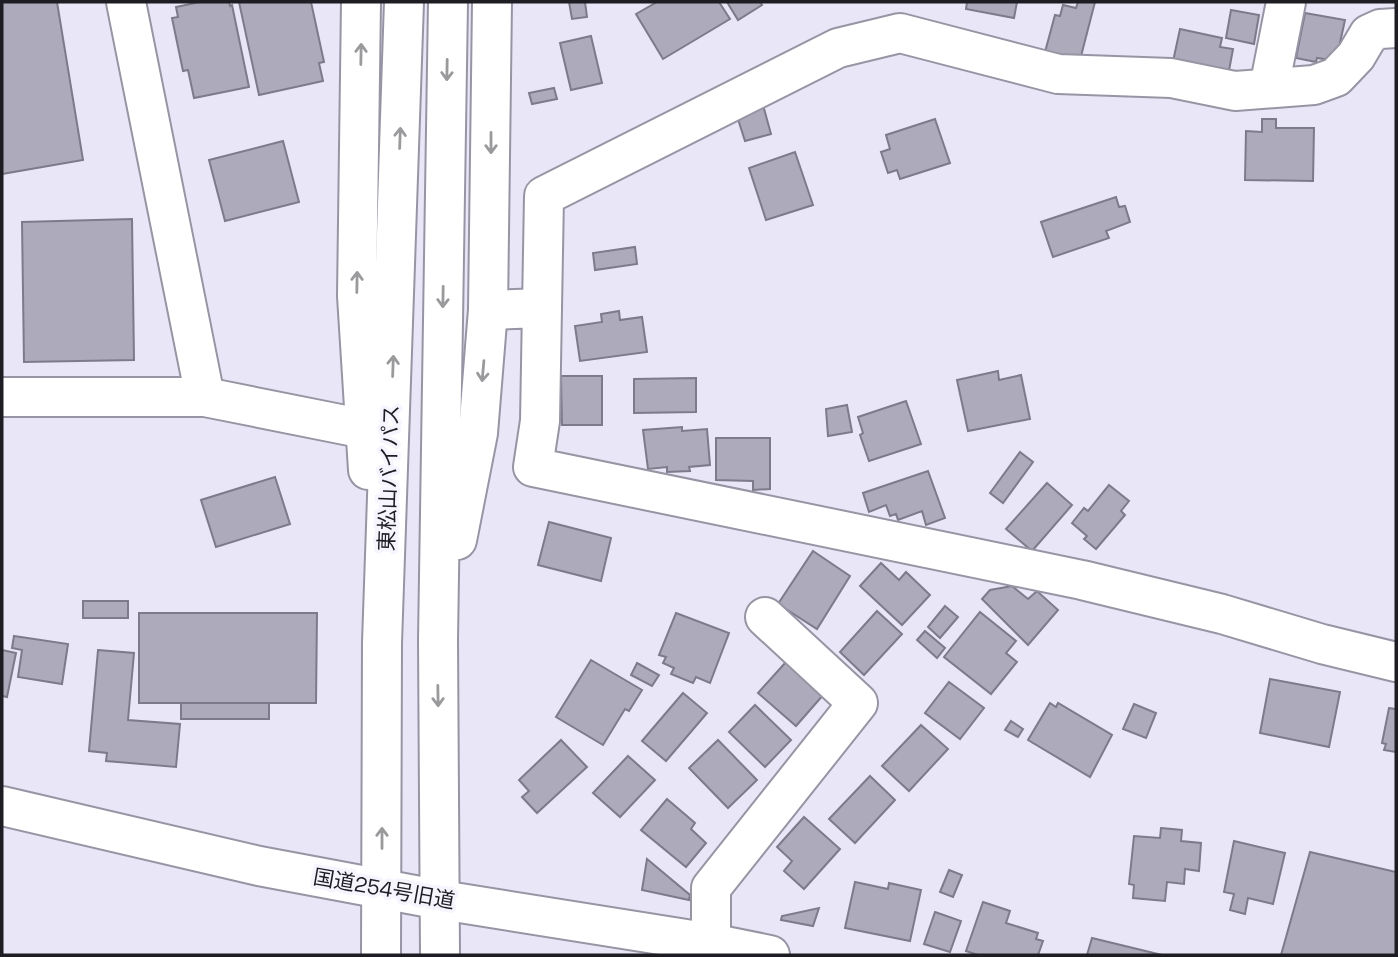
<svg xmlns="http://www.w3.org/2000/svg" width="1398" height="957" font-family="'Space Grotesk','Noto Sans JP',sans-serif">
<style>
.building{fill:#adabbb;stroke:#7d7b8a;stroke-width:2}
.lines{fill:none;stroke-linecap:round;stroke-linejoin:round}
.minor-casing{stroke:#9795a4;stroke-width:42}
.tertiary-casing{stroke:#9795a4;stroke-width:42}
.trunk-casing{stroke:#9795a4;stroke-width:42}
.minor{stroke:#fff;stroke-width:38}
.tertiary{stroke:#fff;stroke-width:38}
.trunk{stroke:#fff;stroke-width:38}
.oneway{stroke:#9a999c}
.labels{text-anchor:middle;stroke-width:7;stroke-linejoin:round;paint-order:stroke}
.street-label{font-size:21px;fill:#1e1d23;stroke:#f6f4fe}
</style>
<rect width="100%" height="100%" fill="#e9e6f7"/>
<!-- building -->
<g class="building">
<path d="M2 2H57L83 160 2 174Z"/>
<path d="M200 2H229L230 6 232 5 249 87 194 98 188 70 183 71 172 18 178 17 176 7Z"/>
<path d="M239 2H311L324 62 319 63 323 81 259 95Z"/>
<path d="M569 2H585L587 17 572 19Z"/>
<path d="M657 2H719L730 19 663 59 636 14Z"/>
<path d="M727 2H760L762 5 738 20Z"/>
<path d="M967 2H1017L1014 18 966 9Z"/>
<path d="M1078 2H1095L1080 60 1045 52 1055 15 1060 16 1063 5 1076 8Z"/>
<path d="M1231 10 1259 15 1254 44 1226 38Z"/>
<path d="M1305 13 1345 20 1336 61 1317 58 1316 62 1296 58Z"/>
<path d="M1180 29 1222 38 1220 47 1233 49 1228 76 1172 66Z"/>
<path d="M591 36 602 83 571 90 560 43Z"/>
<path d="M554 88 557 99 532 104 529 93Z"/>
<path d="M763 105 771 134 745 141 736 113Z"/>
<path d="M935 119 950 163 900 179 897 170 888 173 881 152 890 149 886 135Z"/>
<path d="M1262 119H1276V128H1314L1313 181 1245 180 1246 131 1262 132Z"/>
<path d="M283 141 299 202 225 221 209 160Z"/>
<path d="M795 152 813 205 766 220 749 168Z"/>
<path d="M1116 197 1119 207 1125 206 1130 222 1106 231 1109 238 1053 257 1041 222Z"/>
<path d="M132 219 134 360 24 362 22 222Z"/>
<path d="M635 247 637 264 595 270 593 253Z"/>
<path d="M619 311 620 320 642 317 647 352 580 361 575 326 602 322 601 314Z"/>
<path d="M998 371 999 380 1021 375 1030 419 968 431 957 380Z"/>
<path d="M561 376H602V425H562Z"/>
<path d="M696 378V412L634 413V379Z"/>
<path d="M906 401 921 444 869 461 860 435 863 433 858 417Z"/>
<path d="M847 405 852 432 828 436 826 409Z"/>
<path d="M682 427V431L707 429 710 465 689 467 690 471 667 472V467L648 469 643 430Z"/>
<path d="M716 438H770V489L753 490V481L716 480Z"/>
<path d="M1020 452 1033 462 1003 503 990 493Z"/>
<path d="M928 471 945 518 926 525 922 511 898 520 896 514 890 516 886 505 869 512 863 493Z"/>
<path d="M275 477 290 524 216 547 201 500Z"/>
<path d="M1047 483 1072 505 1032 551 1006 529Z"/>
<path d="M1109 485 1129 501 1121 511 1125 515 1096 549 1084 539 1087 536 1072 523 1084 508 1088 511Z"/>
<path d="M549 522 611 538 601 581 538 565Z"/>
<path d="M813 551 850 576 817 629 778 604Z"/>
<path d="M881 563 899 580 906 572 930 595 902 625 860 586Z"/>
<path d="M1012 586 1028 599 1037 591 1058 610 1028 645 982 599 990 590Z"/>
<rect x="83" y="601" width="45" height="17"/>
<path d="M945 606 958 617 940 638 928 627Z"/>
<path d="M877 611 902 634 864 675 840 652Z"/>
<path d="M980 612 1016 641 1006 653 1017 662 991 694 944 657Z"/>
<path d="M139 613H317L316 703H139Z"/>
<path d="M676 613 729 633 710 683 696 677 693 683 671 674 674 668 663 663 666 657 659 655Z"/>
<path d="M925 631 945 648 937 658 917 640Z"/>
<path d="M14 636 68 644 62 684 18 677 22 650 12 648Z"/>
<path d="M2 650 16 653 7 697 2 696Z"/>
<path d="M98 650 134 653 128 720 180 724 176 767 106 761 107 753 89 751Z"/>
<path d="M591 660 642 690 629 711 625 709 603 745 556 717Z"/>
<path d="M786 662 824 694 796 726 758 693Z"/>
<path d="M637 663 659 675 652 686 631 675Z"/>
<path d="M1270 679 1340 692 1329 747 1260 733Z"/>
<path d="M949 682 984 708 960 739 925 713Z"/>
<path d="M683 693 707 713 666 761 642 741Z"/>
<rect x="181" y="703" width="88" height="16"/>
<path d="M1050 703 1056 707 1058 703 1112 735 1090 777 1028 740Z"/>
<path d="M1134 704 1156 713 1146 738 1123 729Z"/>
<path d="M755 705 791 740 765 767 729 732Z"/>
<path d="M1389 708 1396 709V759V752L1384 750 1386 744 1382 743Z"/>
<path d="M1011 721 1023 729 1018 737 1005 730Z"/>
<path d="M921 725 948 749 909 791 882 766Z"/>
<path d="M561 740 587 767 537 813 522 797 529 791 519 780Z"/>
<path d="M718 740 757 780 728 808 689 768Z"/>
<path d="M628 756 655 780 620 817 593 793Z"/>
<path d="M870 776 895 800 855 843 829 819Z"/>
<path d="M667 799 695 823 691 829 706 843 686 867 641 830Z"/>
<path d="M804 817 840 849 804 889 784 871 792 861 777 847Z"/>
<path d="M1161 828 1182 830 1181 841 1201 843 1199 871 1185 869 1184 884 1167 882 1165 901 1133 898 1134 885 1129 884 1134 836 1160 838Z"/>
<path d="M1234 841 1285 853 1273 904 1248 898 1245 914 1230 910 1234 894 1224 892Z"/>
<path d="M1310 852 1396 872V955H1281Z"/>
<path d="M647 859 690 895 689 900 642 890Z"/>
<path d="M949 870 962 875 953 897 940 892Z"/>
<path d="M855 882 888 889 889 883 921 890 910 941 845 928Z"/>
<path d="M983 902 1010 911 1006 923 1038 933 1036 939 1043 941 1038 955H978L966 951Z"/>
<path d="M819 908 813 926 781 920 782 916Z"/>
<path d="M935 912 961 921 950 952 924 944Z"/>
<path d="M1092 938 1162 955H1087Z"/>
</g>
<g class="lines">
<defs>
<g id="minor">
<path d="M126 2 205 397"/>
<path d="M1269 88 1286 2"/>
<path d="M542 308 544 196 838 48 900 33 1058 74 1171 78 1235 91 1314 85 1336 77 1356 56 1369 34 1380 29 1396 28"/>
<path d="M488 310 542 308 540 421 533 467 1082 580 1222 614 1322 644 1396 662"/>
<path d="M2 397H205L365 429"/>
<path d="M711 943V888L858 703 765 617"/>
</g>
<path id="tertiary" d="M2 806 259 866 441 900 711 943 770 955"/>
<g id="trunk">
<path d="M361 2 357 296 368 470"/>
<path d="M457 540 478 433 488 310 492 2"/>
<path d="M381 955 382 643 404 2"/>
<path d="M440 955 438 640 448 2"/>
</g>
</defs>
<!-- minor casing -->
<use href="#minor" class="minor-casing"/>
<!-- tertiary casing -->
<use href="#tertiary" class="tertiary-casing"/>
<!-- trunk casing -->
<use href="#trunk" class="trunk-casing"/>
<!-- minor -->
<use href="#minor" class="minor"/>
<!-- tertiary -->
<use href="#tertiary" class="tertiary"/>
<!-- trunk -->
<use href="#trunk" class="trunk"/>
</g>
<!-- one-way arrows -->
<defs><path id="oneway-shaft" d="M-6 0H5M1.5-3L5.5 0L1.5 3" fill="none" stroke-width="1.6" stroke-linecap="round" stroke-linejoin="round" transform="scale(1.75)"/></defs>
<g class="oneway">
<use href="#oneway-shaft" transform="translate(361 54) rotate(-89)"/>
<use href="#oneway-shaft" transform="translate(447 70) rotate(91)"/>
<use href="#oneway-shaft" transform="translate(400 138) rotate(-88)"/>
<use href="#oneway-shaft" transform="translate(491 143) rotate(90)"/>
<use href="#oneway-shaft" transform="translate(357 282) rotate(-89)"/>
<use href="#oneway-shaft" transform="translate(443 297) rotate(91)"/>
<use href="#oneway-shaft" transform="translate(393 366) rotate(-88)"/>
<use href="#oneway-shaft" transform="translate(483 371) rotate(95)"/>
<use href="#oneway-shaft" transform="translate(438 696) rotate(89)"/>
<use href="#oneway-shaft" transform="translate(382 838) rotate(-90)"/>
</g>
<g class="labels">
<!-- street labels -->
<g class="street-label">
<text transform="translate(389 478) rotate(-88)" y="7">東松山バイパス</text>
<text transform="translate(384 889) rotate(10)" y="7">国道254号旧道</text>
</g>
</g>
<!-- border -->
<rect width="1398" height="957" fill="none" stroke="#1e1d23" stroke-width="7"/>
</svg>
